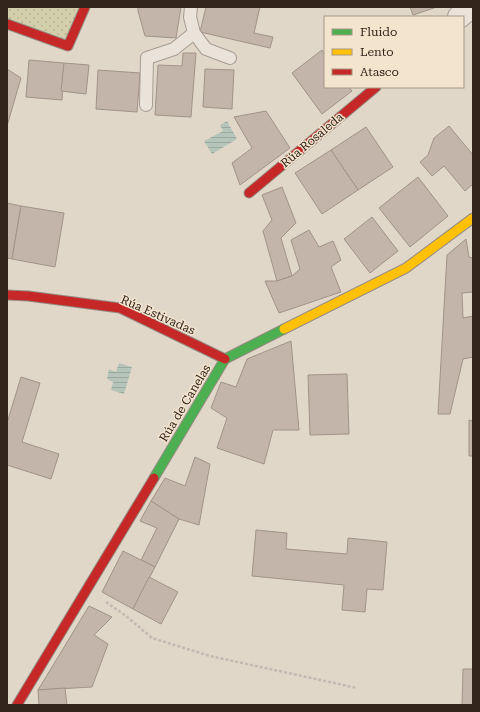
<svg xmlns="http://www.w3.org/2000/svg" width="480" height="712" font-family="'Roboto Serif',serif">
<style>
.grass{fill:url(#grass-dots)}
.water{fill:url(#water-rules)}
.building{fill:#c4b5aa;stroke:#a19389}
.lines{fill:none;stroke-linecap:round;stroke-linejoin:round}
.lane-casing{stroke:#a69c93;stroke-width:14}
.street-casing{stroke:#a69c93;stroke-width:24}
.fast-casing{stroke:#958c83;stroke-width:11}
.slow-casing{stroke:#958c83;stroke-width:11}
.jam-casing{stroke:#958c83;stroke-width:11}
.path{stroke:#c2bab2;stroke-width:2.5;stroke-dasharray:3 2;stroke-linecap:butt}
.lane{stroke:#eae3da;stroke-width:12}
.street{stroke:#eae3da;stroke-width:22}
.fast{stroke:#4caf50;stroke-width:9}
.slow{stroke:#ffc107;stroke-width:9}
.jam{stroke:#c62828;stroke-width:9}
.labels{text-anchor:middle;stroke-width:3;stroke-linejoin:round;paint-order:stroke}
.street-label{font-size:12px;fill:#33241c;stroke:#f3e4ce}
</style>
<defs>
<pattern id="grass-dots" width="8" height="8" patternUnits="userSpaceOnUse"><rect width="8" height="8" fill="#d4cfab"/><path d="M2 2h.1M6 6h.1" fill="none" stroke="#b6b293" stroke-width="1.8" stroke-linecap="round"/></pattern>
<pattern id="water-rules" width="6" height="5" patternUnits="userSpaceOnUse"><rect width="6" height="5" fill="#b5c5b9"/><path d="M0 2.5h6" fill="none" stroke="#9ca99e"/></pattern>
</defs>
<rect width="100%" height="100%" fill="#e1d7c9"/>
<!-- grass -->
<path class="grass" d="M7 7H85L68 46 7 21Z"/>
<!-- water -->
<g class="water">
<path d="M227 121 237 139 212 154 204 141 223 131 220 125Z"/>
<path d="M119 363 132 367 124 394 111 390 113 382 107 379 109 369 116 372Z"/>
</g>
<!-- building -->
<g class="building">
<path d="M138 7H181L176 38 145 36 138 11Z"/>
<path d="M206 7H260L254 33 273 37 270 48 200 32Z"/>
<path d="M410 7H437L413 15Z"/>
<path d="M322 50 325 55V87H349L352 91 322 114 292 73Z"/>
<path d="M183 53H196L191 117 155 115 158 65 182 66Z"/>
<path d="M29 60 64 63 62 100 26 97Z"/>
<path d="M64 63 89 65 86 94 61 91Z"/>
<path d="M7 69 21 78 7 126Z"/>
<path d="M205 69 234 70 232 109 203 107Z"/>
<path d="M98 70 140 73 137 112 96 109Z"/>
<path d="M266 111 290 148 240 185 232 163 252 148 234 117Z"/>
<path d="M449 126 473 155V184L465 191 444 166 432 176 420 162 428 155 434 138Z"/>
<path d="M366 127 393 167 358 190 331 150Z"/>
<path d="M331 150 358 190 322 214 295 173Z"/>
<path d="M418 177 448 216 410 247 379 208Z"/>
<path d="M282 187 296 223 281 238 292 276 277 281 263 231 272 220 262 195Z"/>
<path d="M7 203 21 206 12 259 7 258Z"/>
<path d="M21 206 64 213 55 267 12 259Z"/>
<path d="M372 217 398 251 370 273 344 239Z"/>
<path d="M309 230 319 247 333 241 341 260 331 267 341 292 279 313 265 281H277L292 276 300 269 291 240Z"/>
<path d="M466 239 469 257 473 258V292L462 293 463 318 473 316V357L463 359 450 414H438L447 255Z"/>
<path d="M291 341 299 430H273L264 464 217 448 227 418 211 408 221 382 236 387 247 359Z"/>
<path d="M347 374 349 434 310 435 308 375Z"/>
<path d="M21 377 40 383 22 442 59 454 51 479 7 465V423Z"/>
<path d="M469 420 473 421V456H469Z"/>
<path d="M195 457 210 464 199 525 179 519 151 501 165 478 185 486Z"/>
<path d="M151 501 179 519 155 567 141 560 157 528 140 521Z"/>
<path d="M256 530 287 533 286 549 347 554 348 538 387 542 383 590 367 589 365 612 342 610 344 585 252 576Z"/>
<path d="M123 551 155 567 133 609 102 592Z"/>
<path d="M149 577 178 592 161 624 133 609Z"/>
<path d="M89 606 112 617 94 635 108 644 92 687 38 690Z"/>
<path d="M463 669H473V705H462Z"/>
<path d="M65 688 67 705H39L38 690Z"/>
</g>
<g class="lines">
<defs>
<g id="lane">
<path d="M191 7 190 17 194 33 206 49 230 58"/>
<path d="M146 105 147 58 174 49 194 33"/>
</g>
<path id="street" d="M459 17 471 7"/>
<path id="fast" d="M154 478 225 359 284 329"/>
<path id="slow" d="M284 329 406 268 473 218"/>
<g id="jam">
<path d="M7 24 68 46 85 7"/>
<path d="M249 193 376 87"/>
<path d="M7 295 28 296 120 308 225 359"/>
<path d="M17 705 154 478"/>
</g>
</defs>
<!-- lane casing -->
<use href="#lane" class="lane-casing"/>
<!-- street casing -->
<use href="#street" class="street-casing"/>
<!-- fast casing -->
<use href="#fast" class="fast-casing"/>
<!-- slow casing -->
<use href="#slow" class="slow-casing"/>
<!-- jam casing -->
<use href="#jam" class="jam-casing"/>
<!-- path -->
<path class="path" d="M106 602 126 616 152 638 210 656 357 688"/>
<!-- lane -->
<use href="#lane" class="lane"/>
<!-- street -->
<use href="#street" class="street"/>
<!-- fast -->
<use href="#fast" class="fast"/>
<!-- slow -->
<use href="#slow" class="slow"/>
<!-- jam -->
<use href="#jam" class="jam"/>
</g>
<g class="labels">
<!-- street labels -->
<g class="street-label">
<text transform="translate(312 140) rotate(-40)" y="4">Rúa Rosaleda</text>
<text transform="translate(158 315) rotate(24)" y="4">Rúa Estivadas</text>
<text transform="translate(185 403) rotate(-59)" y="4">Rúa de Canelas</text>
</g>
</g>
<!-- border -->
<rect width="480" height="712" fill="none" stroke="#33241c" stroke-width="16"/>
<!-- legend -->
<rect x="324" y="16" width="140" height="72" fill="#f3e4ce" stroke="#a69787"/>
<rect x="332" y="29" width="20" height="6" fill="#4caf50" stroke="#a69787"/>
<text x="360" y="36" font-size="12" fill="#33241c">Fluido</text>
<rect x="332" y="49" width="20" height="6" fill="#ffc107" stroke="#a69787"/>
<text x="360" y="56" font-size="12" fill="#33241c">Lento</text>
<rect x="332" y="69" width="20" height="6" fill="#c62828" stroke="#a69787"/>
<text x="360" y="76" font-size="12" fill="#33241c">Atasco</text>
</svg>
